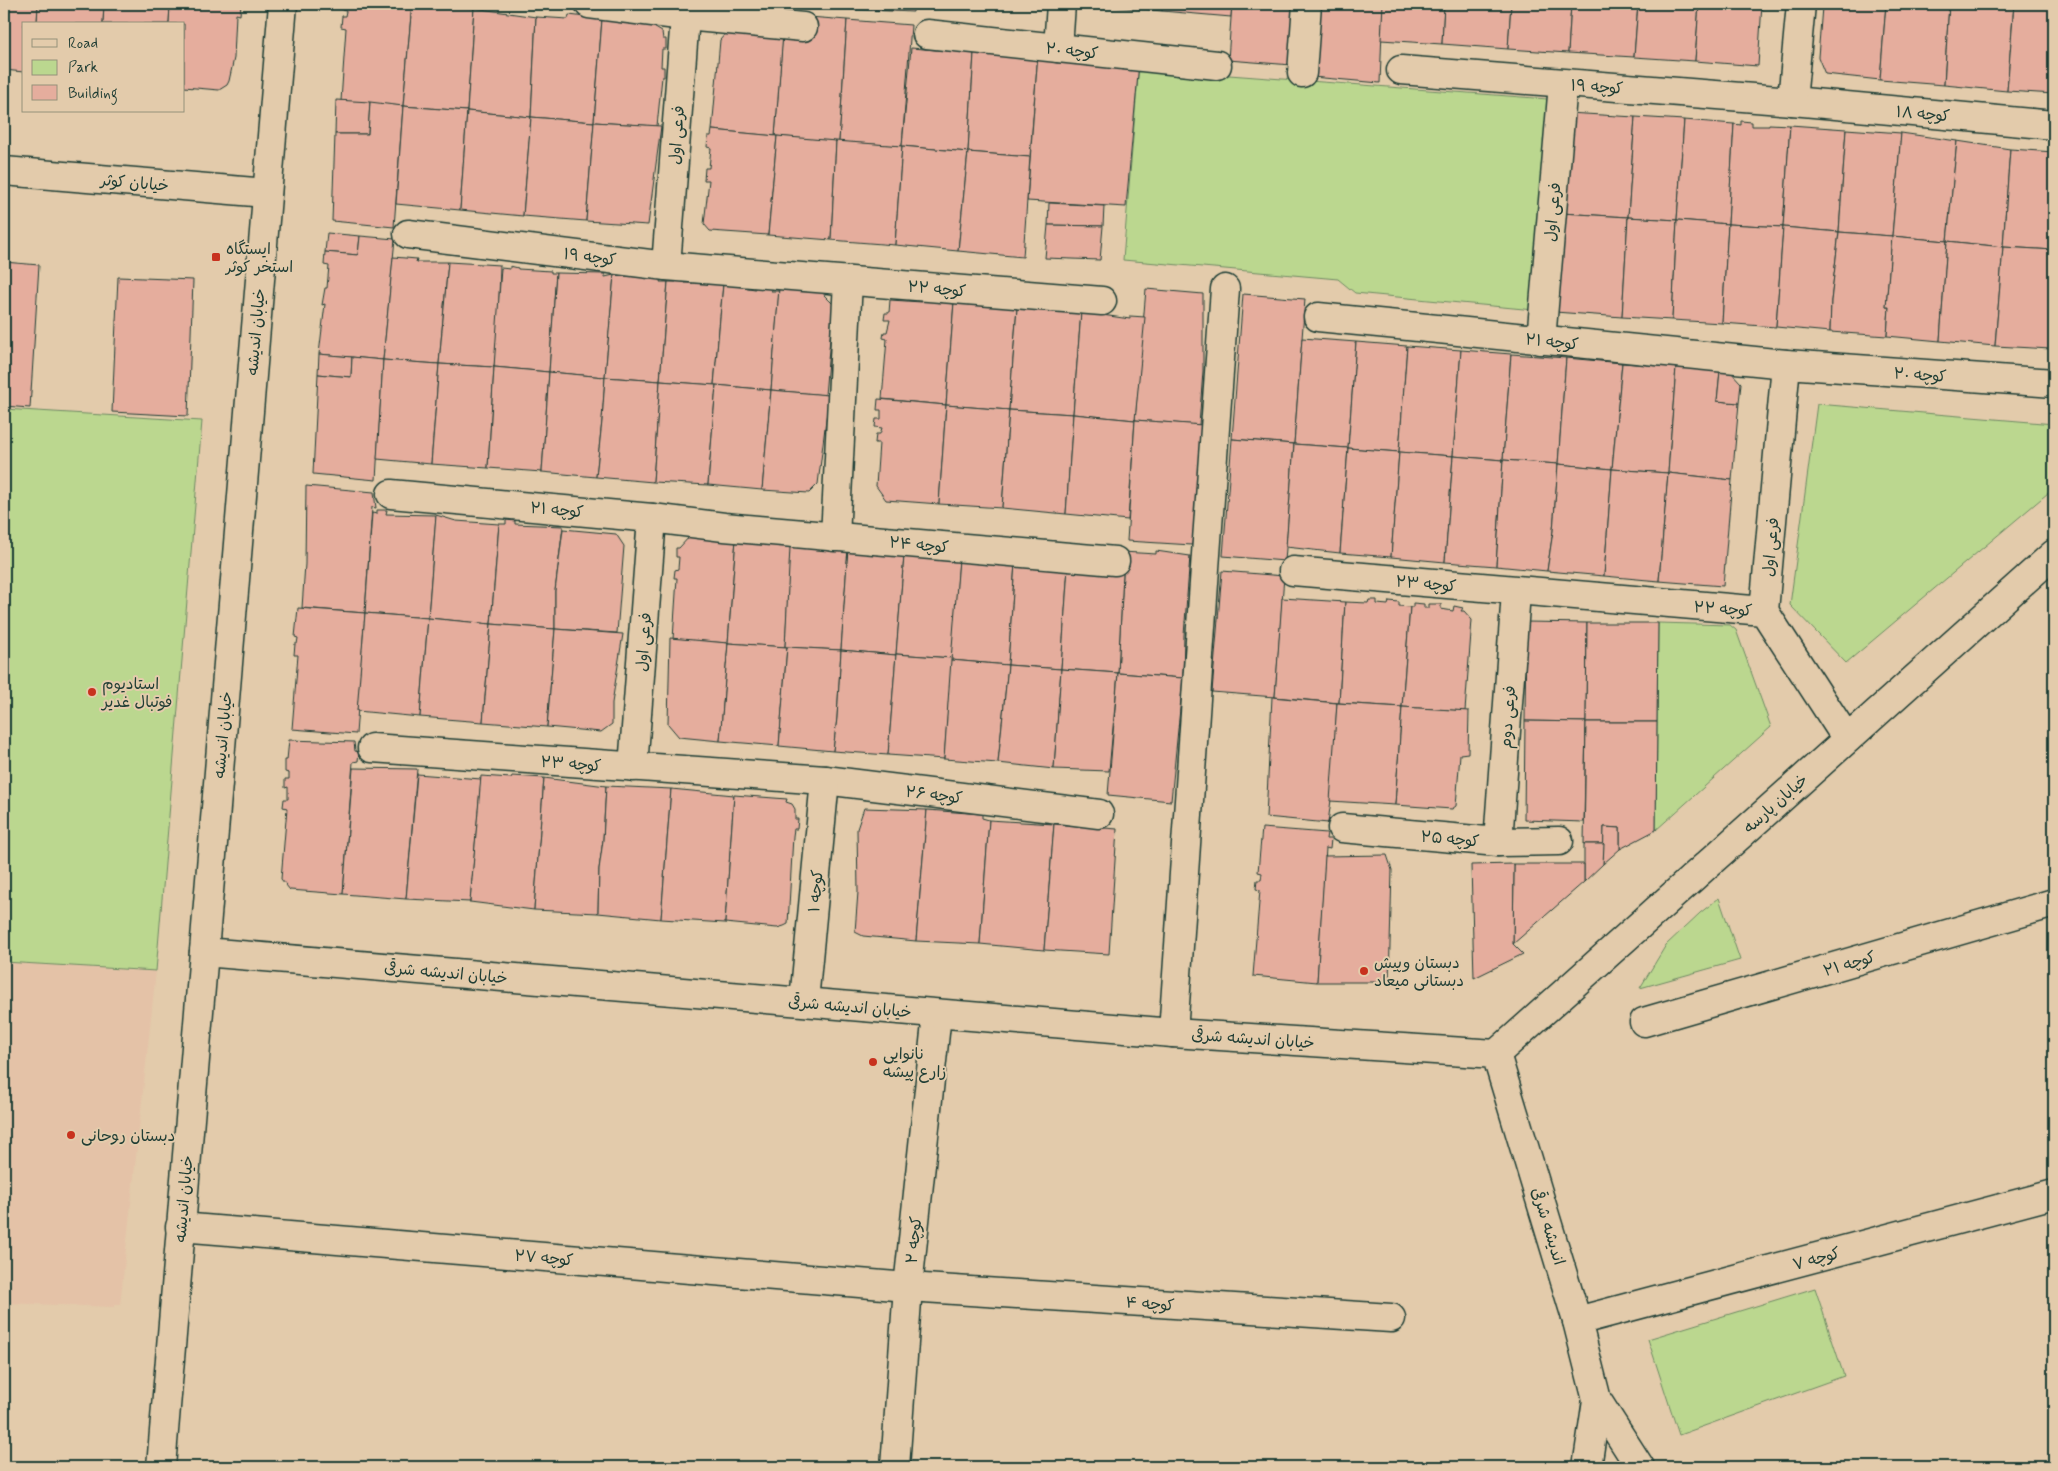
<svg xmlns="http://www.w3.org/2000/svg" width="2058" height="1471" font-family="Mynerve,'Playpen Sans Arabic',sans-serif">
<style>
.built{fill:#e4c2a7}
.green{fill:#bbd78f;stroke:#6d8a62}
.building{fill:#e5ad9d;stroke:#1f3d34}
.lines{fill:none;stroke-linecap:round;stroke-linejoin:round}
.minor-casing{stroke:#1f3d34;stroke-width:31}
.tertiary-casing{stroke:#1f3d34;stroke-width:31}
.minor{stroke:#e3cbab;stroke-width:28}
.tertiary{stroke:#e3cbab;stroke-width:28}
.poi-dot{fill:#c8321e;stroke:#e3cbab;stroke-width:2}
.labels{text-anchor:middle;stroke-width:4;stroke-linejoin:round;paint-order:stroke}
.street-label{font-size:16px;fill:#1f3d34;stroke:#e3cbab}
.poi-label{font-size:16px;fill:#1f3d34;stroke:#e3cbab;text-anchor:start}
</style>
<rect width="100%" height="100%" fill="#e3cbab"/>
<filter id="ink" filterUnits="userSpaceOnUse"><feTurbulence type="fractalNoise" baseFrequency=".02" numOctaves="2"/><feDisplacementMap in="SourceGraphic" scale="10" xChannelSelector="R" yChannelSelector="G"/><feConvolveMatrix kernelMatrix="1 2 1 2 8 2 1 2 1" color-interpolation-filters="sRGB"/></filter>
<g filter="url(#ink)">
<!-- built -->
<path class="built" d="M4 962 156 971 120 1305H114V1307L4 1303Z"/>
<!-- green -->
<g class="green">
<path d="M1139 63 1229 75 1548 99 1534 310 1355 293 1338 279 1123 260Z"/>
<path d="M1817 404 2054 424V488L1846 663 1790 605Z"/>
<path d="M4 409 202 421 156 971 4 962Z"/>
<path d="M1658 623 1730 625 1736 630 1771 727 1656 830Z"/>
<path d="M1719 898 1740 960 1640 988 1666 945 1700 913Z"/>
<path d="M1815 1288 1844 1376 1679 1435 1648 1339Z"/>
</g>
<!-- building -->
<g class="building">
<path d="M4 4H38L37 24H24V72L4 70Z"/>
<path d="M38 4H104L103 24H37Z"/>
<path d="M104 4H170L169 24H103Z"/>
<path d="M170 4H241L240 15 236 14 234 58 229 81 227 85 219 90 184 87V24H169Z"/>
<path d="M342 4H412L403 106 341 101 346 28 341 27 342 16H345L346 11 342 10Z"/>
<path d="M412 4 474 8 467 111 403 106Z"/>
<path d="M796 4H849L848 9Z"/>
<path d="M849 4H913V12L848 9Z"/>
<path d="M1091 4H1163L1162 11Z"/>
<path d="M1163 4H1232L1231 17 1162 11Z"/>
<path d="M1232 4H1295L1292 65 1228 60Z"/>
<path d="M1317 4H1383L1380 83 1312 77Z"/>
<path d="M1383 4H1444L1442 44 1381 40Z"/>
<path d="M1444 4H1511L1508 49 1442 44Z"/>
<path d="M1511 4H1571L1568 53 1508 49Z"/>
<path d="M1571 4H1638L1634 57 1568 53Z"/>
<path d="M1638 4H1699L1695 61 1634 57Z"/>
<path d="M1699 4H1762L1758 66 1695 61Z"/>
<path d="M1818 4H1886L1880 80 1825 74 1818 57 1822 7H1818Z"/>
<path d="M1886 4H1949L1944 85 1880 80Z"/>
<path d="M1949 4H2014L2007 91 1944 85Z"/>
<path d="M2014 4H2054V94L2007 91Z"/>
<path d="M474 8 536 17 531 117 467 111Z"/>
<path d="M569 15 602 19 594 122 531 117 536 17 568 19Z"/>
<path d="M784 15 847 20 839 142 775 136Z"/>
<path d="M602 19 652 26 662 32 663 39H666V49H662L661 67H664V77H662L657 126 594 122Z"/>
<path d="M847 20 911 25 902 146 839 142Z"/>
<path d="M726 33 783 34 775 136 712 130 720 40Z"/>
<path d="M911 48 974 53 968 152 902 146Z"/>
<path d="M974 53H1038L1030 157 968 152Z"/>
<path d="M1038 53 1139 63 1126 207 1027 201Z"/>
<path d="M336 100 370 102 368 134H335Z"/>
<path d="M370 102 403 106 394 227 332 221 335 134H368Z"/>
<path d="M403 106 467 111 460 210 396 204Z"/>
<path d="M467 111 531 117 523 216 460 210Z"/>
<path d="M1568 113 1635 117 1628 217 1561 213Z"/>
<path d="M531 117 594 122 586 221 523 216Z"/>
<path d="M1635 117 1684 120 1677 220 1628 217Z"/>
<path d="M1684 120 1734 124 1728 224 1677 220Z"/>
<path d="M1741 121 1752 122V126H1769V124L1790 125 1783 227 1728 224 1734 124 1741 125Z"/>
<path d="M594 122 661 126 648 225 586 221Z"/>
<path d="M1790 125 1846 129 1839 232 1783 227Z"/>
<path d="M1846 129 1901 133 1892 236 1839 232Z"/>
<path d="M712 130 777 136 768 235 710 231 704 224 709 180H704L705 168H709L711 148 707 147 708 136H711Z"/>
<path d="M1901 133 1957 141 1947 241 1892 236Z"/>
<path d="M777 136 836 141 831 240 768 235Z"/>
<path d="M836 141 902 146 895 245 831 240Z"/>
<path d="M1957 141 2010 149 2003 247 1947 241Z"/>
<path d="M902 146 968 152 958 251 895 245Z"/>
<path d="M2010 149 2054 152V250L2003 247Z"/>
<path d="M968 152 1030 157 1023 257 958 251Z"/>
<path d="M1049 203 1104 206 1103 226 1048 225Z"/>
<path d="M1561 213 1628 217 1622 317 1555 312Z"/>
<path d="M1628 217 1677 220 1672 320 1622 317Z"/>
<path d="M1677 220 1728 224 1722 323 1672 320Z"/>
<path d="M1728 224 1783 227 1776 327 1722 323Z"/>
<path d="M1048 225 1103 226 1100 260 1045 258Z"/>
<path d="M1783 227 1839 232 1831 301 1830 332 1776 327Z"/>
<path d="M1839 232 1892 236 1886 307H1889L1887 336 1830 332 1831 301Z"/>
<path d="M327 233 360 236 358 255 325 252Z"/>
<path d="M360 236 395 239 383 360 319 354 325 304 322 305 325 288H327L329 266 324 265 325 252 358 255Z"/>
<path d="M1892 236 1947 241 1940 341 1887 336 1889 307H1886Z"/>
<path d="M1947 241 2003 247 1995 346 1940 341Z"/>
<path d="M2003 247 2054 250 2051 349 1995 346Z"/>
<path d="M393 257 417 259 416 262H448L439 364 383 360Z"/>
<path d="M4 262 39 265 30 408 4 406Z"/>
<path d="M448 262 500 265 498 334 494 367 439 364Z"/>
<path d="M510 266 518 268V269L551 271V273H556L549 372 494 367 501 268 510 269Z"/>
<path d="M556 273 605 274V277L614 275 605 377 549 372Z"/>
<path d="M614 275 661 279 660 282H668L660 381 605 377Z"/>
<path d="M118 277 193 280 188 416 112 412Z"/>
<path d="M676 280H685V283H693V281L723 284 714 385 660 381 668 282H676Z"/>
<path d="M723 284 755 289V285L772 286 771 291H779L771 390 714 385Z"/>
<path d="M779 288 825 292 824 295 833 304 825 395 771 390Z"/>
<path d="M1146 289 1203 294V371L1199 425 1135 420Z"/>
<path d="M2054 290V349H2051Z"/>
<path d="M1243 294 1305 299 1294 444 1232 439Z"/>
<path d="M923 297 954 302 946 405 882 399 887 339 883 338 884 332H887L890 320H884L885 313H889L890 300 922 302Z"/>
<path d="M990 300V306L1017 308 1009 410 946 405 954 302Z"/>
<path d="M1017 308 1081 312 1073 414 1009 410Z"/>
<path d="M1081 312 1130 319V316L1145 317 1135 420 1073 414Z"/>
<path d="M1302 338 1356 342 1348 448 1294 444Z"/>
<path d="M1356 342 1407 346 1399 452 1348 448Z"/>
<path d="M1407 346 1461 350 1453 456 1399 452Z"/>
<path d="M1461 350 1511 354 1503 460 1453 456Z"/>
<path d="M319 354 352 357 351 377 318 374Z"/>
<path d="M1511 354 1566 358 1558 464 1503 460Z"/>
<path d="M352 357 383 360 376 480 313 474 318 374 351 377Z"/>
<path d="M1566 358 1622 363 1612 469 1558 464Z"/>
<path d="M383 360 439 364 431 464 377 459Z"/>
<path d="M1622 363 1676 367 1668 473 1612 469Z"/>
<path d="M439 364 494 367 488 468 431 464Z"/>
<path d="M494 367 549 372 542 472 488 468Z"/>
<path d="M1676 367 1720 371 1717 401 1739 403 1732 480 1668 473Z"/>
<path d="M1720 371H1730L1741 383 1739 403 1717 401Z"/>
<path d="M549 372 605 377 602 421 596 477 542 472Z"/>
<path d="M605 377 660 381 653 482 596 477 602 421Z"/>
<path d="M660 381 716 385 708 485 653 482Z"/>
<path d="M716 385 771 390 762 490 708 485Z"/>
<path d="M771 390 829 395 818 484 809 493 762 490Z"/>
<path d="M878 399 946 405 939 504 886 500 876 486 879 443H875L876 434H880L882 428 875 427 876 419H881V410H877Z"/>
<path d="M946 405 1009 410 1002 508 939 504Z"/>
<path d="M1009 410 1073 414 1066 514 1002 508Z"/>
<path d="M1073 414 1135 420 1128 520 1066 514Z"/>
<path d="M1135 420 1203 425 1192 545 1127 541Z"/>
<path d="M1232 439 1294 444 1285 561 1223 556Z"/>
<path d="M1294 444 1348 448 1340 553 1286 547Z"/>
<path d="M1348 448 1399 452 1391 557 1340 553Z"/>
<path d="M1399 452 1453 456 1445 562 1391 557Z"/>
<path d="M1453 456 1503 460 1496 566 1445 562Z"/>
<path d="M1503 460 1558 464 1553 531 1547 571 1496 566Z"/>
<path d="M1558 464 1612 469 1604 576 1547 571 1553 531Z"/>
<path d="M1612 469 1668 473 1659 581 1604 576Z"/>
<path d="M1668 473 1732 480 1723 586 1659 581Z"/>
<path d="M306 486 374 492 376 508 372 507 365 613 302 608 305 564Z"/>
<path d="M377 510H387L386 514 436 515 428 618 365 613 372 513 377 514Z"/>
<path d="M436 515 456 521 499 524 491 624 428 618Z"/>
<path d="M506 520 515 521V524L563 526 555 591V629L491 624 499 524H506Z"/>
<path d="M563 529 616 534 624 546 617 633 555 629V591Z"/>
<path d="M690 536 736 539 728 643 673 639 677 578H674L675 570 678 569 679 557H676V548H679Z"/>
<path d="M736 539 791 544 785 647 728 643Z"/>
<path d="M790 547 848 548 841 650 785 647Z"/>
<path d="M848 548 904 556 896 655 841 650Z"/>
<path d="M1156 551 1190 556 1184 635 1183 678 1118 673 1123 573 1121 571 1122 552 1156 554Z"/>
<path d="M904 556 959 559 952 658 896 654Z"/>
<path d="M959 559 1015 563 1008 665 951 660Z"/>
<path d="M1015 563 1068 567 1061 669 1008 665Z"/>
<path d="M1068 567 1121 571 1123 573 1118 673 1061 669Z"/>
<path d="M1222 571 1284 576 1275 697 1212 692Z"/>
<path d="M1282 598 1345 602 1339 703 1275 697Z"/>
<path d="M1369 600H1377V604L1388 605 1389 601 1399 602V606L1410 607 1402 707 1339 703 1345 602 1368 603Z"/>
<path d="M1413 603 1424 604V608H1428V604H1441V609L1453 611 1454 606 1463 608 1461 611H1464L1472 620 1465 711 1402 707 1410 607H1413Z"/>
<path d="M298 608 365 613 356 734 292 729 298 655H294L295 644H297L298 638 295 637Z"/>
<path d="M365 613 428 618 420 717 357 711Z"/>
<path d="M428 618 491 624 483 722 420 717Z"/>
<path d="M1526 622 1587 623 1586 722 1525 721Z"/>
<path d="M1587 623H1658L1657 722H1586Z"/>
<path d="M491 624 555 629 547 727 483 722Z"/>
<path d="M555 629 623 634 612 703V724L601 732 547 727Z"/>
<path d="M670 638 728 643 720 741 679 737 668 724Z"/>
<path d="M728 643 787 647 779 746 720 741Z"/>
<path d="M787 647 841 650 837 718 833 751 779 746Z"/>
<path d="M841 650 896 655 888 755 833 751 837 718Z"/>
<path d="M896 654 952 658 944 759 888 755Z"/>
<path d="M951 660 1008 665 998 763 944 759Z"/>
<path d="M1008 665 1061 669 1054 769 998 763Z"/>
<path d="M1061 669 1118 673 1109 771 1054 769Z"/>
<path d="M1118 673 1183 678 1171 801 1108 795Z"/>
<path d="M1272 697 1337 703 1332 792 1328 823 1266 817Z"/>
<path d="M1337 703 1402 707 1395 805 1330 801Z"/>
<path d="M1402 707 1469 711 1468 753 1460 754 1456 806 1452 809 1395 805Z"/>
<path d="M1525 721 1586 722 1584 822 1524 820Z"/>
<path d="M1586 722H1657L1656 830 1620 849V828L1604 827V844H1584Z"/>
<path d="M289 740 354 742 355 751 359 752 358 761 353 762 343 894 290 890 281 879 287 808 283 807 284 799H288V787L285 788V779H289V773L285 772V760H287Z"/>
<path d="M353 768 417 769 406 899 343 894Z"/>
<path d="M417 774 481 779 470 902 406 899Z"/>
<path d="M481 776 511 778 512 776 544 778 534 910 470 902Z"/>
<path d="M544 778 606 786 603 840 599 869 598 913 534 910Z"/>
<path d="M606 786 671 789 661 919 598 913 599 869 603 840Z"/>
<path d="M671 789 734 795 725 923 661 919Z"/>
<path d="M734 795 787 799 786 802 792 804 795 809V819H798L797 829H794L793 836 788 924 784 926 777 928 725 923Z"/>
<path d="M864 808 927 810 916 941 863 936 855 932 858 892 857 829Z"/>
<path d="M927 810 982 814V818L989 820 980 944 916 941Z"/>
<path d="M989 820 1054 824 1044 950 980 944Z"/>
<path d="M1054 824 1117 829 1109 954 1044 950Z"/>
<path d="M1604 827 1620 828V849L1603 864Z"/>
<path d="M1262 828 1327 833 1326 839H1331L1330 849 1326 848 1317 982 1253 976 1260 890 1256 889 1257 880H1261L1262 873 1258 872Z"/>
<path d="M1584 844H1604L1603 864 1584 882Z"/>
<path d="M1387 855 1392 870 1389 982H1317L1325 856Z"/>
<path d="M1514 864H1584V882L1513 944Z"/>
<path d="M1514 864 1513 944 1523 954 1474 978 1471 865Z"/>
</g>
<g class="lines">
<defs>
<g id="minor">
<path d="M589 4 685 16 803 27"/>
<path d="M927 34 1217 65"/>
<path d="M1058 48 1061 4"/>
<path d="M1401 70 1792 101 2054 125"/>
<path d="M1302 73 1307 4"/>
<path d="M1792 101 1801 4"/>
<path d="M4 171 267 193"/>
<path d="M408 234 666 266 1102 301"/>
<path d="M666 266 686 4"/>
<path d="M1318 317 1786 364 2054 383"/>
<path d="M1541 340 1563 84"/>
<path d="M391 494 652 518 724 527 1115 561"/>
<path d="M835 537 848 281"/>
<path d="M1293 571 1764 611 1847 739"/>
<path d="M1764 611 1786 364"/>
<path d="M372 748 825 780 1099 814"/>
<path d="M633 767 652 518"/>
<path d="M1342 828 1498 842 1559 841"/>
<path d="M1498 842 1516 592"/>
<path d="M804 1001 825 780"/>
<path d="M1644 1022 2054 903"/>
<path d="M1173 1033C1188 785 1208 537 1225 289"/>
<path d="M1496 1054 2054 554"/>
<path d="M180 1227 908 1287 1391 1318"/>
<path d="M1577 1321 2054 1194"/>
<path d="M895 1467 908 1287 937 1014"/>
</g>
<g id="tertiary">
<path d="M204 952 1173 1033 1496 1054 1577 1321 1597 1400 1640 1467"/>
<path d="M161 1467 283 4"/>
<path d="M1587 1467 1597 1400"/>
</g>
</defs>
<!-- minor casing -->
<use href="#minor" class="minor-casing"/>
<!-- tertiary casing -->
<use href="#tertiary" class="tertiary-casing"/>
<!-- minor -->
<use href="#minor" class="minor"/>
<!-- tertiary -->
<use href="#tertiary" class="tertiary"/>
</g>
</g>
<!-- markers -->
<g class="poi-dot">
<rect x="211" y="252" width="10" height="10" rx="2.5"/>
<circle cx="92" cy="692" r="5"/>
<circle cx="1364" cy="971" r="5"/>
<circle cx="873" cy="1062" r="5"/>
<circle cx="71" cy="1135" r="5"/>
</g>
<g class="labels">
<!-- street labels -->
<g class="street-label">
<text transform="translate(1072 50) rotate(6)" y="6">کوچه ۲۰</text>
<text transform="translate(1597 86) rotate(4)" y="6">کوچه ۱۹</text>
<text transform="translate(1923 113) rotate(5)" y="6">کوچه ۱۸</text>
<text transform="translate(676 135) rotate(-86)" y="6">فرعی اول</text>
<text transform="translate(135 182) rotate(5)" y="6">خیابان کوثر</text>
<text transform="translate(1552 212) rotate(-85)" y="6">فرعی اول</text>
<text transform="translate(590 256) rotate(7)" y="6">کوچه ۱۹</text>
<text transform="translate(937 288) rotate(5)" y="6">کوچه ۲۲</text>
<text transform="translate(255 332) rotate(-85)" y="6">خیابان اندیشه</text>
<text transform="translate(1552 341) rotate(6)" y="6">کوچه ۲۱</text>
<text transform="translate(1920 374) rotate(4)" y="6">کوچه ۲۰</text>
<text transform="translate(557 509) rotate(5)" y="6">کوچه ۲۱</text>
<text transform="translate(919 544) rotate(5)" y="6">کوچه ۲۴</text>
<text transform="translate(1770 547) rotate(-85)" y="6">فرعی اول</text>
<text transform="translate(1426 583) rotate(5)" y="6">کوچه ۲۳</text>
<text transform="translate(1723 608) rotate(4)" y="6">کوچه ۲۲</text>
<text transform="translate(643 642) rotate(-86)" y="6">فرعی اول</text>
<text transform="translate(1507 717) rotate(-86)" y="6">فرعی دوم</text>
<text transform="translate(222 735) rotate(-85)" y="6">خیابان اندیشه</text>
<text transform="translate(571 763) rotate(4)" y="6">کوچه ۲۳</text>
<text transform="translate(934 794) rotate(7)" y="6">کوچه ۲۶</text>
<text transform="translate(1775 803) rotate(-42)" y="6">خیابان پارسه</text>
<text transform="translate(1450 838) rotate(5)" y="6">کوچه ۲۵</text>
<text transform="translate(815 891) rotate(-85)" y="6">کوچه ۱</text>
<text transform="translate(1849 963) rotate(-16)" y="6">کوچه ۲۱</text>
<text transform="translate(446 972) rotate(5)" y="6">خیابان اندیشه شرقی</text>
<text transform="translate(850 1006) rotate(5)" y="6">خیابان اندیشه شرقی</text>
<text transform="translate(1253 1038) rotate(4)" y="6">خیابان اندیشه شرقی</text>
<text transform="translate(183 1199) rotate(-85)" y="6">خیابان اندیشه</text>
<text transform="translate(1549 1226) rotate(73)" y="6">اندیشه شرقی</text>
<text transform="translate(913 1240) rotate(-84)" y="6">کوچه ۲</text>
<text transform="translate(544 1257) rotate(5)" y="6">کوچه ۲۷</text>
<text transform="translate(1816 1258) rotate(-15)" y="6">کوچه ۷</text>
<text transform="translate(1150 1303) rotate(4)" y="6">کوچه ۴</text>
</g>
<!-- poi labels -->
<g class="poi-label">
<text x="226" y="254">ایستگاه<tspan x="226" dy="18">استخر کوثر</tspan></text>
<text x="102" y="689">استادیوم<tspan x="102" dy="18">فوتبال غدیر</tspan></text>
<text x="1374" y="968">دبستان وپیش<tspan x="1374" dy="18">دبستانی میعاد</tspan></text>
<text x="883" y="1059">نانوایی<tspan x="883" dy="18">زارع پیشه</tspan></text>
<text x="81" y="1141">دبستان روحانی</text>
</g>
</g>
<!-- margin -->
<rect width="2058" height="1471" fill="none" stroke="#e3cbab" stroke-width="20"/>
<rect x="10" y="10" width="2038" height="1451" fill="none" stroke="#1f3d34" stroke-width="2" filter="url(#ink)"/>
<!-- legend -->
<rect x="22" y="22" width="162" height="90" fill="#e3cbab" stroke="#95927b"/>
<rect x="32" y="39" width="25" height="8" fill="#e3cbab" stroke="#95927b"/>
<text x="68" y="48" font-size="15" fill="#1f3d34">Road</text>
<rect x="32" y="60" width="25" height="15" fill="#bbd78f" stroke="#95927b"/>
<text x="68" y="72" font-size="15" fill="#1f3d34">Park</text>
<rect x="32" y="85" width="25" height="15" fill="#e5ad9d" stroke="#95927b"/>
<text x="68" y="98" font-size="15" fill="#1f3d34">Building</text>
</svg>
